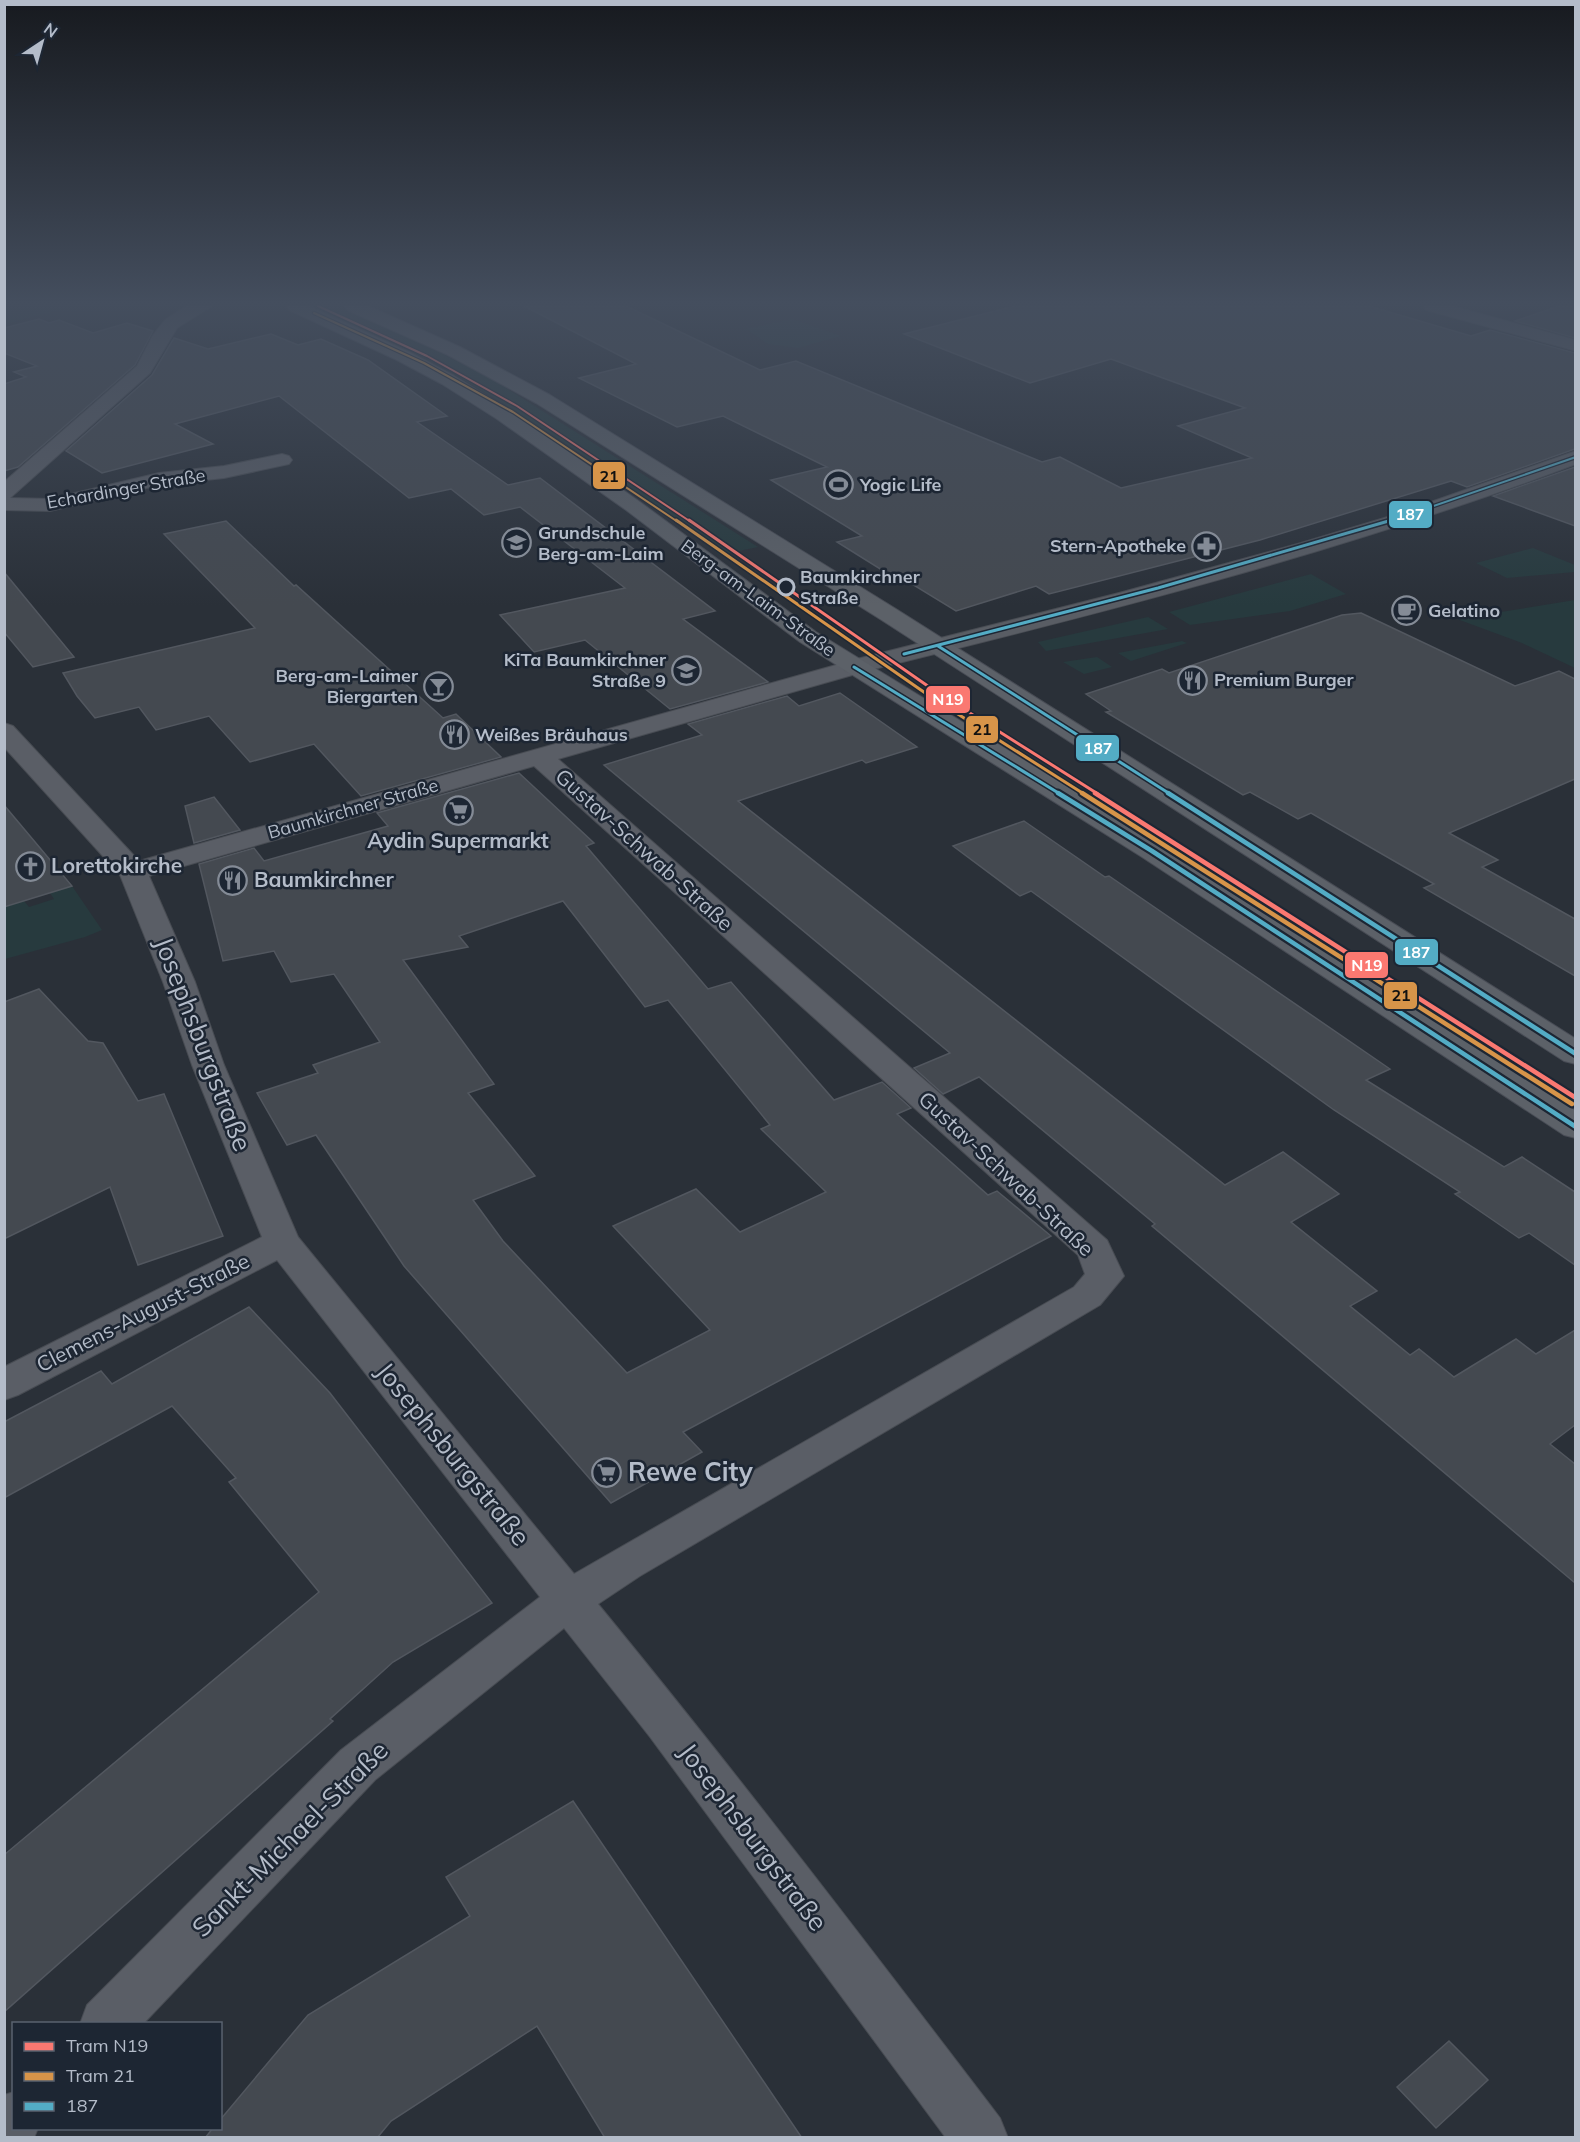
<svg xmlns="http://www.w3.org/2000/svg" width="1580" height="2142" font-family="Mulish,sans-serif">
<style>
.green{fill:#273a3e}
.building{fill:#444950;stroke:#52575f;stroke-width:1.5;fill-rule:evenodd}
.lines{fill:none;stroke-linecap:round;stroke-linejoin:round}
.street-casing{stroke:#484c53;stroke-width:2}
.secondary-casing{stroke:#484c53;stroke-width:2}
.primary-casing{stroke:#484c55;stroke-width:2}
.street{fill:#5a5e66;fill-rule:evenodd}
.secondary{fill:#595d64;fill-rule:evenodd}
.primary{fill:#5c6168;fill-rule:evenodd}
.bus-1-far2-casing{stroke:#1d2633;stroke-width:4.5}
.bus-1-far1-casing{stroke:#1d2633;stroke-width:6}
.bus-1-casing{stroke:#1d2633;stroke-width:9}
.bus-1-far2{stroke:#53acc5;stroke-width:2}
.bus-1-far1{stroke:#53acc5;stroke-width:3}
.bus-1{stroke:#53acc5;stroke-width:4.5}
.tram-1-far2-casing{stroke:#1d2633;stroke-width:4.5}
.tram-1-far1-casing{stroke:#1d2633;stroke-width:6}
.tram-1-casing{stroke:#1d2633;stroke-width:9}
.tram-2-far2-casing{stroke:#1d2633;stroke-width:4.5}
.tram-2-far1-casing{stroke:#1d2633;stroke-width:6}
.tram-2-casing{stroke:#1d2633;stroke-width:9}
.tram-1-far2{stroke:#fa7871;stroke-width:2}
.tram-1-far1{stroke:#fa7871;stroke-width:3}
.tram-1{stroke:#fa7871;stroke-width:4.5}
.tram-2-far2{stroke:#d79449;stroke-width:2}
.tram-2-far1{stroke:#d79449;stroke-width:3}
.tram-2{stroke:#d79449;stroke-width:4.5}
.stop-dot{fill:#1d2633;stroke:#b4bcc9;stroke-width:3}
.labels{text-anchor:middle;stroke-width:5;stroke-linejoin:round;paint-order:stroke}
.far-poi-label{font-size:18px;font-weight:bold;fill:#b4bcc9;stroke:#1d2633;text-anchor:start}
.far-street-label{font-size:18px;fill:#b4bcc9;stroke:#1d2633}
.far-stop-label{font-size:18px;font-weight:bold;fill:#b4bcc9;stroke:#1d2633;text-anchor:start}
.poi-label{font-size:21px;font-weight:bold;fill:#b4bcc9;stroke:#1d2633;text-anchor:start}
.street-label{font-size:21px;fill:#b4bcc9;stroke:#1d2633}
.near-street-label{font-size:26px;fill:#b4bcc9;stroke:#1d2633}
.near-poi-label{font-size:26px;font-weight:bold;fill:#b4bcc9;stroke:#1d2633;text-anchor:start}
.line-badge{stroke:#1d2633;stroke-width:2}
.badge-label{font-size:16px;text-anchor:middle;font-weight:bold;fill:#fff}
.pale-badge-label{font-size:16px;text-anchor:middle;font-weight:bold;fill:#111}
</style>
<rect width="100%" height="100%" fill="#2a3038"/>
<!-- green -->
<g class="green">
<path d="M5 306H74L5 324Z"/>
<path d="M309 306H337L443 354 495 381 758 547 720 555C633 488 538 421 441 367 398 344 353 326 309 306Z"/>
<path d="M792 319 841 336 798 348 768 344 746 329Z"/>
<path d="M1533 548 1575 565V572L1507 578 1476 563Z"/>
<path d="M1311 574 1346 594 1290 611 1190 625 1169 612Z"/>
<path d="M1575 600V668L1522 643 1457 619Z"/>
<path d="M1148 617 1168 629 1046 651 1038 642Z"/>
<path d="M1182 641 1187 643 1131 661 1118 653Z"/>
<path d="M1097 657 1112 667 1084 674 1063 662Z"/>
<path d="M72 886 102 930 85 937 5 959 4 906 24 901 29 907 54 899 50 893Z"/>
</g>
<!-- building -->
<g class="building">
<path d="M524 306H626L760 370 796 361 1042 462 1060 457 1121 488 1252 458 1178 426 1245 408 1111 359 1030 383 904 334 1015 306H1369L1471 336 1490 330 1575 353V449L1467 487 1451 481 1260 540 1049 594 1036 586 956 611 899 576 893 577 837 542 862 536 771 480 827 467 723 416 677 427 579 378 636 364Z"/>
<path d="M1559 306H1575V338L1515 321Z"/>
<path d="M39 319 49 323 59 320 93 333 127 323 153 331 135 365 18 467 4 471V384L26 377 14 372 37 366 4 353V328Z"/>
<path d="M271 334 298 345 321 339 368 360 447 416 417 422 508 485 540 478 715 611 683 619 768 682 670 709 585 640 534 652 500 615 625 588 520 507 484 515 451 489 409 498 279 396 175 424 213 444 102 473 66 451 152 375 174 338 208 349Z"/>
<path d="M1575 467V526L1493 496Z"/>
<path d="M226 521 294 586 296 585 443 718 456 714 501 757 361 796 314 744 250 762 209 716 156 730 139 707 95 718 77 696 63 673 255 628 164 534Z"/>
<path d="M4 572 74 657 33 667 4 632Z"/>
<path d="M1361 613 1515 686 1559 671 1575 679V779L1449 833 1498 860 1482 867 1575 919V976L1424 888 1434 884 1311 813 1298 819 1250 792 1243 795 1106 712 1111 711 1086 694 1162 669 1169 673 1342 615Z"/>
<path d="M840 693 917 747 866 763 862 760 738 801 1225 1185 1283 1152 1339 1194 1291 1222 1377 1291 1350 1306 1410 1355 1419 1349 1454 1377 1516 1339 1536 1354 1575 1330V1425L1550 1444 1575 1464V1583L1152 1226 1155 1224 979 1077 943 1094 914 1068 950 1053 604 765 702 735 688 724 787 696 799 706Z"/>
<path d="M519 773 594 843 586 846 708 989 731 982 834 1100 882 1082 911 1108 897 1114 988 1195 997 1191 1051 1236 683 1432 702 1452 611 1503 404 1266 316 1135 287 1145 257 1093 318 1073 313 1065 380 1042 334 974 291 982 274 951 223 961 199 864 254 848 264 861 388 826 377 813ZM563 901 645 1007 668 1000 770 1125 761 1129 826 1192 740 1232 696 1189 613 1226 710 1330 627 1373 503 1241 473 1200 535 1176 468 1093 494 1084 403 960 468 947 459 936Z"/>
<path d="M214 797 240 830 194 843 185 806Z"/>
<path d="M4 805 72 886 4 907Z"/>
<path d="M1024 821 1105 877 1109 876 1390 1069 1366 1080 1504 1167 1522 1157 1575 1192V1265L1529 1233 1519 1238 1455 1194 1460 1192 1334 1110 1031 891 1020 896 953 846Z"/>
<path d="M39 989 88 1041 103 1043 138 1101 164 1094 223 1236 138 1265 110 1187 4 1239V1002Z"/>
<path d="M249 1307 330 1393 492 1603 393 1662 330 1719 333 1721 4 2012V1855L319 1592 229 1482 236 1478 172 1406 4 1498V1422L101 1371 112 1384Z"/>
<path d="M573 1801 802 2138H605L537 2026 391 2121 377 2138H205L213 2128H220V2120L308 2015 470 1916 446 1877Z"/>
<path d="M1449 2041 1488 2080 1436 2128 1397 2087Z"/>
</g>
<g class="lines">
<defs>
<g id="street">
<path d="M186 306H212L177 328 150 373 10 498 50 499 159 473 224 466 282 454 289 456 292 460 289 464 224 478 159 485 50 511 4 510V482L137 366 153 335 165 320Z"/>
<path d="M1424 306H1452L1576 340V351L1426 310Z"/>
<path d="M854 660 863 662 866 667 863 672 558 759 1107 1240 1124 1276 1100 1305 640 1576 598 1604C736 1772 868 1945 1000 2118L1008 2138H946L650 1737 564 1628 375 1780 143 2024H80L87 2005 341 1750 540 1597 277 1260 18 1395 4 1400V1367L262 1237 192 1065 163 982 120 875 4 747V723L13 726 139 861ZM534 766 1078 1255 1085 1274 1074 1287 574 1574 298 1237 224 1065 195 982 149 876Z"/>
<path d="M14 2092V2128H38L34 2138H4V2095Z"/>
</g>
<path id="secondary" d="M1576 451V464C1340 553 1098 614 854 674L845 672 842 667 845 662 1119 593 1301 543 1391 516Z"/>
<g id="primary">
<path d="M287 306H309L409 352 454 376 511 411 640 502 816 632 1162 845 1576 1111V1138L1564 1135 1142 857 800 642 626 510 497 419 442 384 397 360 289 310Z"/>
<path d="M345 306H368L460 347 550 395 896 609 1576 1039V1064L1564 1061 880 619 536 403 448 355 347 310Z"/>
</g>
</defs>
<!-- street casing -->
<use href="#street" class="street-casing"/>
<!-- secondary casing -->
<use href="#secondary" class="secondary-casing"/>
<!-- primary casing -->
<use href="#primary" class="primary-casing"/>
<!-- street -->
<use href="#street" class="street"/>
<!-- secondary -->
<use href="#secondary" class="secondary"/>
<!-- primary -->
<use href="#primary" class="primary"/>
<defs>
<path id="bus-1-far2" d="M1387 522 1576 457"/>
<g id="bus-1-far1">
<path d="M938 646 1170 794"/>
<path d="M904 654 1158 588 1392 520"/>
<path d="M854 667 1060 794"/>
</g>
<g id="bus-1">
<path d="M1058 793 1152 851 1576 1127"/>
<path d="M1168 793 1576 1054"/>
</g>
</defs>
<!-- bus-1-far2 casing -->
<use href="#bus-1-far2" class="bus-1-far2-casing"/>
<!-- bus-1-far1 casing -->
<use href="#bus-1-far1" class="bus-1-far1-casing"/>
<!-- bus-1 casing -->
<use href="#bus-1" class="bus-1-casing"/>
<!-- bus-1-far2 -->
<use href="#bus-1-far2" class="bus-1-far2"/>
<!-- bus-1-far1 -->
<use href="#bus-1-far1" class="bus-1-far1"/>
<!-- bus-1 -->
<use href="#bus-1" class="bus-1"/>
<defs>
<path id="tram-1-far2" d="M318 306 427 356 517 406 691 522"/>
<path id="tram-1-far1" d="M689 520 935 691 1098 794"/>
<path id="tram-1" d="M1095 793 1576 1098"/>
<path id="tram-2-far2" d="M314 313 424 363 513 412 678 522"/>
<path id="tram-2-far1" d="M676 520 931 697 1084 794"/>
<path id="tram-2" d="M1082 793 1572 1104"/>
</defs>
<!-- tram-1-far2 casing -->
<use href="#tram-1-far2" class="tram-1-far2-casing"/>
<!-- tram-1-far1 casing -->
<use href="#tram-1-far1" class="tram-1-far1-casing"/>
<!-- tram-1 casing -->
<use href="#tram-1" class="tram-1-casing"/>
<!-- tram-2-far2 casing -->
<use href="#tram-2-far2" class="tram-2-far2-casing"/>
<!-- tram-2-far1 casing -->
<use href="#tram-2-far1" class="tram-2-far1-casing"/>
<!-- tram-2 casing -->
<use href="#tram-2" class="tram-2-casing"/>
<!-- tram-1-far2 -->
<use href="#tram-1-far2" class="tram-1-far2"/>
<!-- tram-1-far1 -->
<use href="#tram-1-far1" class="tram-1-far1"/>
<!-- tram-1 -->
<use href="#tram-1" class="tram-1"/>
<!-- tram-2-far2 -->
<use href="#tram-2-far2" class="tram-2-far2"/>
<!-- tram-2-far1 -->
<use href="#tram-2-far1" class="tram-2-far1"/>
<!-- tram-2 -->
<use href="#tram-2" class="tram-2"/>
</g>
<!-- sky -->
<linearGradient id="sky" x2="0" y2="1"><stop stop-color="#171a1f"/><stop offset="0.5" stop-color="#444e5e"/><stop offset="1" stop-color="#444e5e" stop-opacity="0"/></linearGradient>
<rect width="1580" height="606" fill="url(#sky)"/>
<!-- icons -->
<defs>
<symbol id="stadium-ring" viewBox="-11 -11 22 22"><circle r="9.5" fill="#1d2633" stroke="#848b96" stroke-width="1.5"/><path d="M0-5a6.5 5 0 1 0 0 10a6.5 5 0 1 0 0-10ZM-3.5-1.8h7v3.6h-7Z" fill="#848b96"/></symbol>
<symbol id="school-ring" viewBox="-11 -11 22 22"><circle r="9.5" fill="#1d2633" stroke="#848b96" stroke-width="1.5"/><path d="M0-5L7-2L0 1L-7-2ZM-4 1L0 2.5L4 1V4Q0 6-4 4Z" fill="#848b96"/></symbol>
<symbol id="pharmacy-ring" viewBox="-11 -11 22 22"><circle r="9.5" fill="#1d2633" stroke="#848b96" stroke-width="1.5"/><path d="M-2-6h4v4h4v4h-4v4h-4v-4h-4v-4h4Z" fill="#848b96"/></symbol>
<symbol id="cafe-ring" viewBox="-11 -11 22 22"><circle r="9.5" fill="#1d2633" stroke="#848b96" stroke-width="1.5"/><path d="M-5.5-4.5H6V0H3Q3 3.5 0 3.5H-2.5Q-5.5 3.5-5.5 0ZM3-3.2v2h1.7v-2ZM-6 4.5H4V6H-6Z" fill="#848b96"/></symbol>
<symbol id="restaurant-ring" viewBox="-11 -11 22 22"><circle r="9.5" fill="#1d2633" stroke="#848b96" stroke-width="1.5"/><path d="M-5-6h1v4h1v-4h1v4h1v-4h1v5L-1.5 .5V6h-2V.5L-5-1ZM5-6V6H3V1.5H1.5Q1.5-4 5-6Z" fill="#848b96"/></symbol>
<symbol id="bar-ring" viewBox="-11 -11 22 22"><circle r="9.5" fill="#1d2633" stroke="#848b96" stroke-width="1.5"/><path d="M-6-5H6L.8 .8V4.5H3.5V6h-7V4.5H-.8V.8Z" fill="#848b96"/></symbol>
<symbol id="supermarket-ring" viewBox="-11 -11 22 22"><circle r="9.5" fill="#1d2633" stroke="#848b96" stroke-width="1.5"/><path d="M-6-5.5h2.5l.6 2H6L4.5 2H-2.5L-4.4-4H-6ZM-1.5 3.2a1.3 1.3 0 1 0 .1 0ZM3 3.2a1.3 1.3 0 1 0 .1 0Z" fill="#848b96"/></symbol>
<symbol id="church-ring" viewBox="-11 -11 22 22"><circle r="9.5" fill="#1d2633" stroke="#848b96" stroke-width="1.5"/><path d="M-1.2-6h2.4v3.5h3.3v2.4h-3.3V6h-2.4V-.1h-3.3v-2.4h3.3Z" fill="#848b96"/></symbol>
</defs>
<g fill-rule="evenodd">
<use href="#stadium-ring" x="822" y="468" width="33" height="33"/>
<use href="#school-ring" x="500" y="526" width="33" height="33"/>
<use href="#pharmacy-ring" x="1190" y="530" width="33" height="33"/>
<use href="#cafe-ring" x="1390" y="594" width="33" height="33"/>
<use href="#school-ring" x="670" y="654" width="33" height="33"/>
<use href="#restaurant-ring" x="1176" y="664" width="33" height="33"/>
<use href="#bar-ring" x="422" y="670" width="33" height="33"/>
<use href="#restaurant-ring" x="438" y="718" width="33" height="33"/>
<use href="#supermarket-ring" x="442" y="794" width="33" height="33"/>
<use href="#church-ring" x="14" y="850" width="33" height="33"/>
<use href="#restaurant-ring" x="216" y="864" width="33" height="33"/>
<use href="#supermarket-ring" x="590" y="1456" width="33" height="33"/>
</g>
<!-- markers -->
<circle class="stop-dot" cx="786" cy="587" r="8"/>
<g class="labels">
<!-- far-poi labels -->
<g class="far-poi-label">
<text x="860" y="491">Yogic Life</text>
<text x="538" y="539">Grundschule<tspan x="538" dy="21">Berg-am-Laim</tspan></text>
<text x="1186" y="552" text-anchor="end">Stern-Apotheke</text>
<text x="1428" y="617">Gelatino</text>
<text x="666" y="666" text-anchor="end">KiTa Baumkirchner<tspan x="666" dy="21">Straße 9</tspan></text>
<text x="418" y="682" text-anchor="end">Berg-am-Laimer<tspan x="418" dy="21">Biergarten</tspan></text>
<text x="1214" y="686">Premium Burger</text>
<text x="475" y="741">Weißes Bräuhaus</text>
</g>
<!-- far-street labels -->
<g class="far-street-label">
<text transform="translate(126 489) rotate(-10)" y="6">Echardinger Straße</text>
<text transform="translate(758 598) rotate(36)" y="6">Berg-am-Laim-Straße</text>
<text transform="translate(353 809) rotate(-16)" y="6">Baumkirchner Straße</text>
</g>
<!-- far-stop labels -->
<g class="far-stop-label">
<text x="800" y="583">Baumkirchner<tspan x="800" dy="21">Straße</tspan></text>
</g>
<!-- poi labels -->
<g class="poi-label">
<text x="458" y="848" text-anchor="middle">Aydin Supermarkt</text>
<text x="51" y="873">Lorettokirche</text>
<text x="254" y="887">Baumkirchner</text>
</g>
<!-- street labels -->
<g class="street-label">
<text transform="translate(644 850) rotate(42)" y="7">Gustav-Schwab-Straße</text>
<text transform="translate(1006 1174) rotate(43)" y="7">Gustav-Schwab-Straße</text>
<text transform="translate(143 1313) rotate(-27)" y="7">Clemens-August-Straße</text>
</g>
<!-- near-street labels -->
<g class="near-street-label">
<text transform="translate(203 1044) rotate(69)" y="9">Josephsburgstraße</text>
<text transform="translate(453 1454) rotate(51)" y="9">Josephsburgstraße</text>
<text transform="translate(753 1837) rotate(53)" y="9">Josephsburgstraße</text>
<text transform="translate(290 1839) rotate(-45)" y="9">Sankt-Michael-Straße</text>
</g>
<!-- near-poi labels -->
<g class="near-poi-label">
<text x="628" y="1481">Rewe City</text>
</g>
</g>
<g class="line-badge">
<rect x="592" y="461" width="34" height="29" rx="6" fill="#d79449"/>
<rect x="1388" y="500" width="45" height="29" rx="6" fill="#53acc5"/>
<rect x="925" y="685" width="46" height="29" rx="6" fill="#fa7871"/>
<rect x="965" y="715" width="34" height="29" rx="6" fill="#d79449"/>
<rect x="1075" y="734" width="45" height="28" rx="6" fill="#53acc5"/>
<rect x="1394" y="938" width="45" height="28" rx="6" fill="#53acc5"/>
<rect x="1344" y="951" width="45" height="28" rx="6" fill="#fa7871"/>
<rect x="1383" y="981" width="35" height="29" rx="6" fill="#d79449"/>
</g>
<g class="badge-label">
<text x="1410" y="520">187</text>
<text x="948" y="705">N19</text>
<text x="1098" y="754">187</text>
<text x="1416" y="958">187</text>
<text x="1367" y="971">N19</text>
</g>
<g class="pale-badge-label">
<text x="609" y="482">21</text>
<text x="982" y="735">21</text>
<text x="1401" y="1001">21</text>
</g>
<!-- border -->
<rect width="1580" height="2142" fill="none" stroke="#b4bcc9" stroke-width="12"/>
<!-- legend -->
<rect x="12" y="2022" width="210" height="108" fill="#1d2633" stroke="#59626f" stroke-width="1.5"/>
<rect x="24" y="2042" width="30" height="9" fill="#fa7871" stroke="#59626f" stroke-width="1.5"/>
<text x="66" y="2052" font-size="18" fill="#b4bcc9">Tram N19</text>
<rect x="24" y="2072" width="30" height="9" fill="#d79449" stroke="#59626f" stroke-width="1.5"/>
<text x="66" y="2082" font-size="18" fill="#b4bcc9">Tram 21</text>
<rect x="24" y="2102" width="30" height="9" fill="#53acc5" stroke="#59626f" stroke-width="1.5"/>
<text x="66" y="2112" font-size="18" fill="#b4bcc9">187</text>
<!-- north arrow -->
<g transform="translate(42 42) rotate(36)" stroke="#1d2633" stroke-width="4.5" paint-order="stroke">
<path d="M0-4.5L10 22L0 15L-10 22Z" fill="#b4bcc9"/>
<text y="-9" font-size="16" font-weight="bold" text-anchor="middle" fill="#b4bcc9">N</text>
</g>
</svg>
